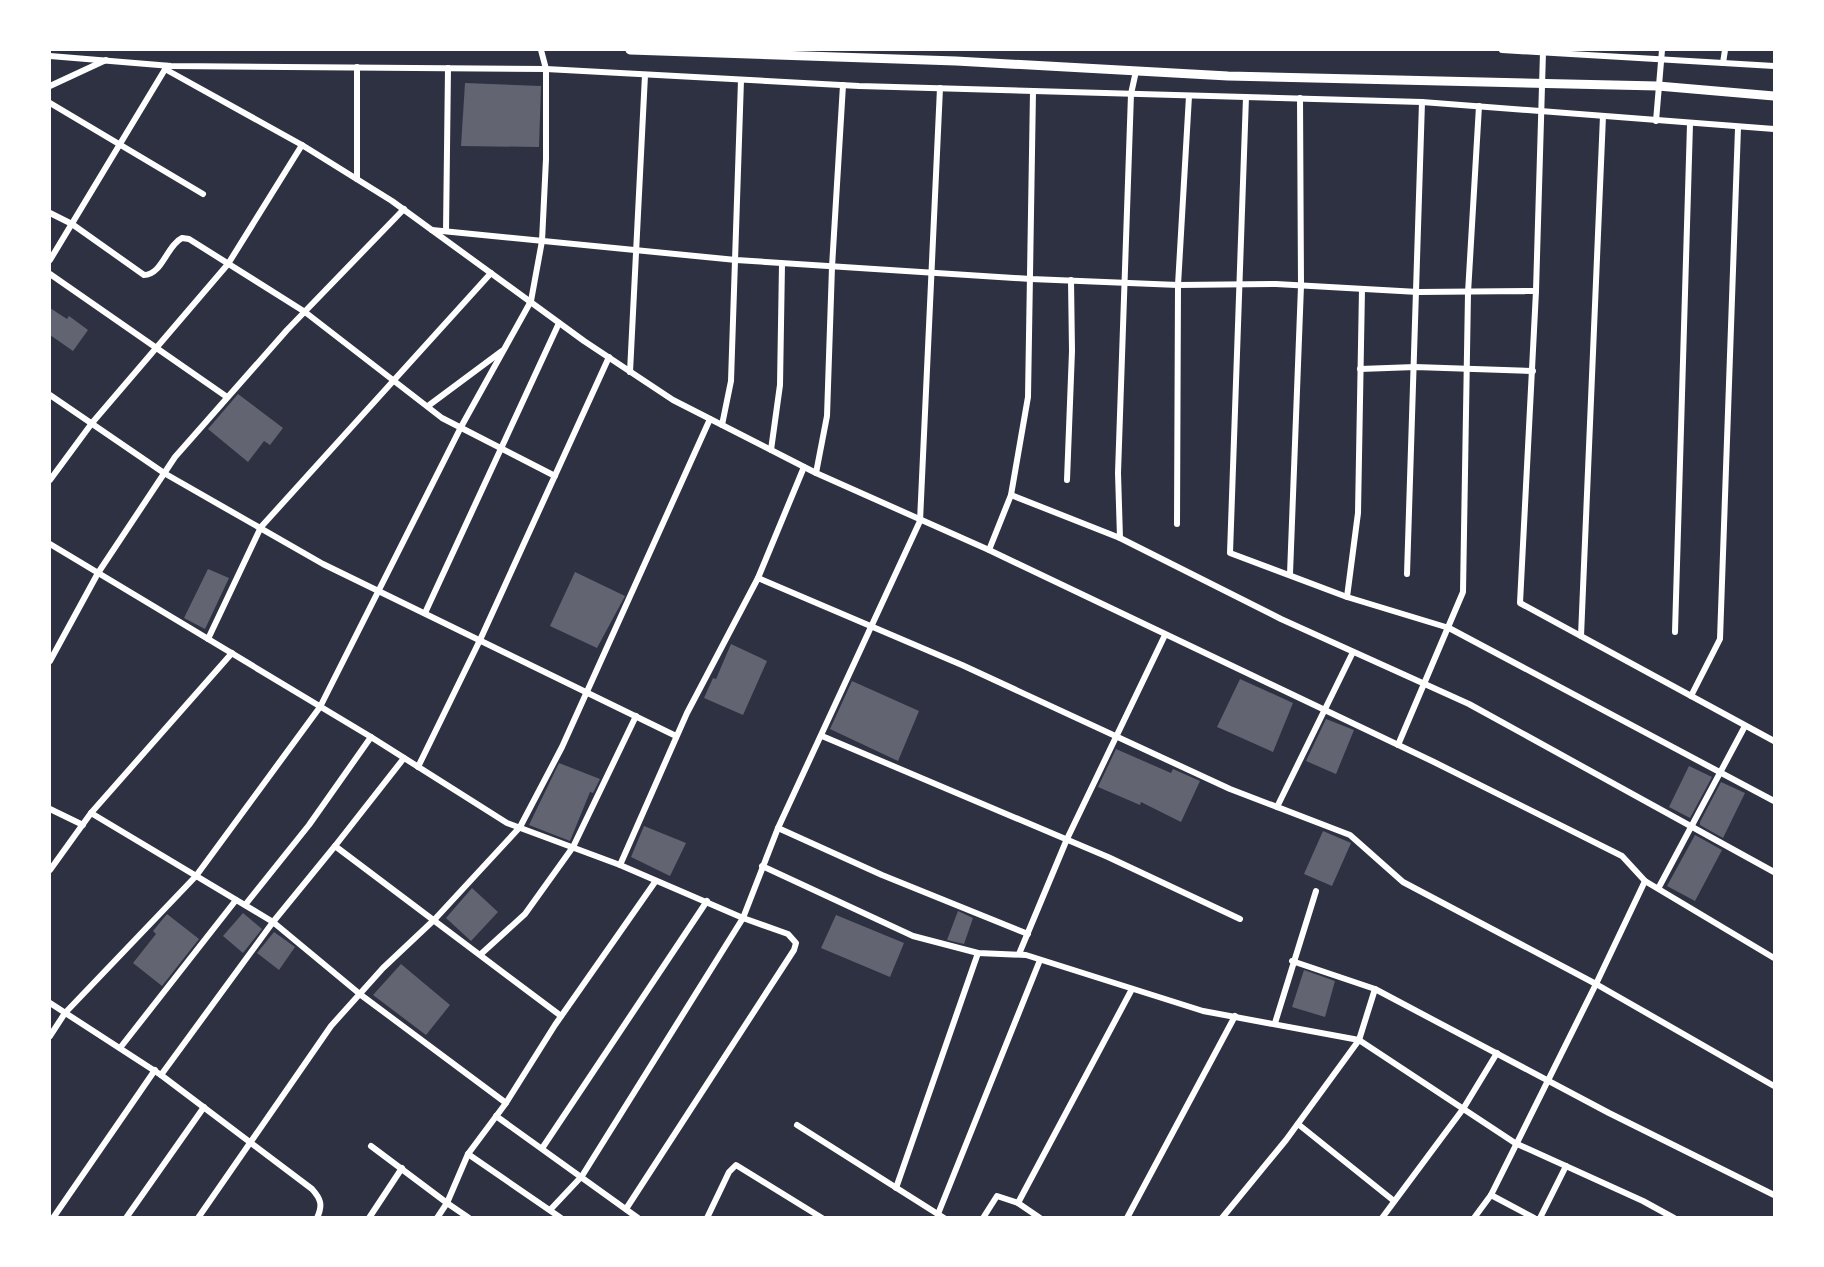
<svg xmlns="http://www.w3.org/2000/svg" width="1824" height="1267" font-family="Inter,sans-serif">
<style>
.building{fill:#626471}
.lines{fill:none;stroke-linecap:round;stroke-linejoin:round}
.minor{stroke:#fff;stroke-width:6}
.tertiary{stroke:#fff;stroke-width:9}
</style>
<rect width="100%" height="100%" fill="#2d3142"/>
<!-- building -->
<g class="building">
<path d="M465 83 541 86 539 147 461 146Z"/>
<path d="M50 308 67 319 69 316 88 330 73 351 50 335Z"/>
<path d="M238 394 283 428 270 445 264 441 248 462 208 429Z"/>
<path d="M208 569 229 578 205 629 184 618Z"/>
<path d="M575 572 625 596 597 648 550 626Z"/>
<path d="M731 644 767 661 743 715 704 698 713 678 716 679Z"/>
<path d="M1240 679 1293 703 1273 752 1217 727Z"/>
<path d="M852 681 919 711 898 761 830 729Z"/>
<path d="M1326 719 1354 730 1336 774 1306 761Z"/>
<path d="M1116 749 1171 773 1173 769 1200 781 1181 822 1141 802 1140 805 1098 787Z"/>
<path d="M559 763 600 779 593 793 590 792 570 841 529 825Z"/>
<path d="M1689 766 1712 777 1690 818 1669 807Z"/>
<path d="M1721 782 1745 793 1723 838 1700 825V822Z"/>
<path d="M644 826 686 843 670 876 631 857Z"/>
<path d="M1323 831 1351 843 1332 886 1304 874Z"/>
<path d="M1695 835 1722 850 1695 901 1667 886Z"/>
<path d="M472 888 498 912 471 941 446 918Z"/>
<path d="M958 911 973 918 964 944 947 940Z"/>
<path d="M243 913 262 929 243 953 223 936Z"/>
<path d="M167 914 199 939 162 986 133 963 156 934 153 931Z"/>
<path d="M836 915 904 943 890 977 821 948Z"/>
<path d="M274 932 295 947 279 970 257 953Z"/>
<path d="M401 964 450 1005 426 1035 373 995Z"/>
<path d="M1304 970 1335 981 1325 1017 1292 1007Z"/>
</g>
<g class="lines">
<!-- minor -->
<g class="minor">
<path d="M1502 50 1774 66"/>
<path d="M50 56 171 66 546 69 859 86 1422 102 1774 129"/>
<path d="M1723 63 1725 50"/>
<path d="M165 69 302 145 392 201 584 341 673 400 816 473 989 550 1434 762 1622 856 1645 881 1774 958"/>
<path d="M50 86 106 60"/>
<path d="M1246 97 1230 553 1347 597 1449 628 1774 801"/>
<path d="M50 103 203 194"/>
<path d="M1656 121 1662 50"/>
<path d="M357 179V67"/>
<path d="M50 213 72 224 144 275C162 275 167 245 182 238L189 239 305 312 442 418 555 476"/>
<path d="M432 230 736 260 1031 279 1178 285 1276 284 1418 292 1536 291 1520 603 1774 741"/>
<path d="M446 231 448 68"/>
<path d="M50 260 167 66"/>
<path d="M50 274 227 397"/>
<path d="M1536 291 1543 52"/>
<path d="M1360 369 1415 367 1533 371"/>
<path d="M630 372 645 75"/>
<path d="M50 395 164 473 323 564 676 736"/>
<path d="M428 406 502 351"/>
<path d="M722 425 731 381 741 80"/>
<path d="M771 450 780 385 782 264"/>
<path d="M816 473 827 416 832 267 843 85"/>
<path d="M50 480 92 423 228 264 302 145"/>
<path d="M1067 480 1072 351 1071 280"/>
<path d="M1011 495 1120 538 1281 619 1469 704 1774 872"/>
<path d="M1177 524 1178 285 1189 96"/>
<path d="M1120 538 1118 473 1131 94 1136 71"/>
<path d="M50 544 371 737 507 823 620 865 743 918 778 828 920 521 940 88"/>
<path d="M989 550 1011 495 1028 397 1033 91"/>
<path d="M1290 574 1301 286 1300 98"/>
<path d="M1407 574 1422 102"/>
<path d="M758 578 804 467"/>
<path d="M1347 597 1358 513 1362 289"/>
<path d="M425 613 559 323"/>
<path d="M1675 632 1690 124"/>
<path d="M1581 636 1603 116"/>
<path d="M208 639 261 527 491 273"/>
<path d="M50 661 98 573 175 457 287 330 404 209"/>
<path d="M1691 696 1720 639 1738 128"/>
<path d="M822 736 1108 857 1240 919"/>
<path d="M1398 745 1463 592 1468 293 1479 106"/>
<path d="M418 767 480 640 609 357"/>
<path d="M1277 807 1353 652"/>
<path d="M50 809 83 825"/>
<path d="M91 813 273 922 335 846 561 1016"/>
<path d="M778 828 882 875 1028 934"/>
<path d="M335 846 404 758"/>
<path d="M620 865 687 713 758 578 962 665 1230 789 1350 835 1403 882 1596 984 1491 1195 1534 1218"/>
<path d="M762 866 913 936 978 953 1026 955 1203 1011 1359 1040 1515 1143 1643 1201 1674 1218"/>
<path d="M50 870 91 813 232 653"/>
<path d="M1645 881 1596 984 1774 1086"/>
<path d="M1659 887 1745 726"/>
<path d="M245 905 309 825 371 737"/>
<path d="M481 954 525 914 573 847 636 716"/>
<path d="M1019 954 1067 839 1165 635"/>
<path d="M1292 961 1375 989 1609 1113 1774 1195"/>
<path d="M50 1003 161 1075 312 1189C321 1199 323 1205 317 1218"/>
<path d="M1275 1023 1316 891"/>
<path d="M50 1036 65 1013 196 876 320 707 461 427 531 301 542 241 546 159V69L541 50"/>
<path d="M120 1048 236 900"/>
<path d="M161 1075 273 922 361 995 506 1103"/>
<path d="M496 1116 638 1218"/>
<path d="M1298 1124 1394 1201"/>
<path d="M797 1125 944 1218"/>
<path d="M371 1146 447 1203 468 1154 506 1103 555 1025 655 882"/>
<path d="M543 1147 707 901"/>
<path d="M468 1154 561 1218"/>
<path d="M896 1188 978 953"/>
<path d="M1018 1203 1132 989"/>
<path d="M550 1210 582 1176 743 918 788 934 796 943 794 950 626 1209"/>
<path d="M938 1214 1040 960"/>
<path d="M53 1218 155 1070"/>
<path d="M126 1218 204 1107"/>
<path d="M198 1218 331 1026 383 968 435 919 520 827 562 747 710 419"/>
<path d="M369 1218 402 1168"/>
<path d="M437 1218 447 1203 469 1218"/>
<path d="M707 1218 729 1172 736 1165 822 1218"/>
<path d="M983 1218 997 1196 1018 1203 1040 1218"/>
<path d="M1127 1218 1235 1016"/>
<path d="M1222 1218 1286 1140 1359 1040 1375 989"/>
<path d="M1382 1218 1463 1109 1497 1053"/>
<path d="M1474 1218 1491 1195"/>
<path d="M1540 1218 1566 1166"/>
</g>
<!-- tertiary -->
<path class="tertiary" d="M630 50 956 61 1228 76 1658 86 1774 96"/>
</g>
<!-- border -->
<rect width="1824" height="1267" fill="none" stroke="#ffffff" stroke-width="102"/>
</svg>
